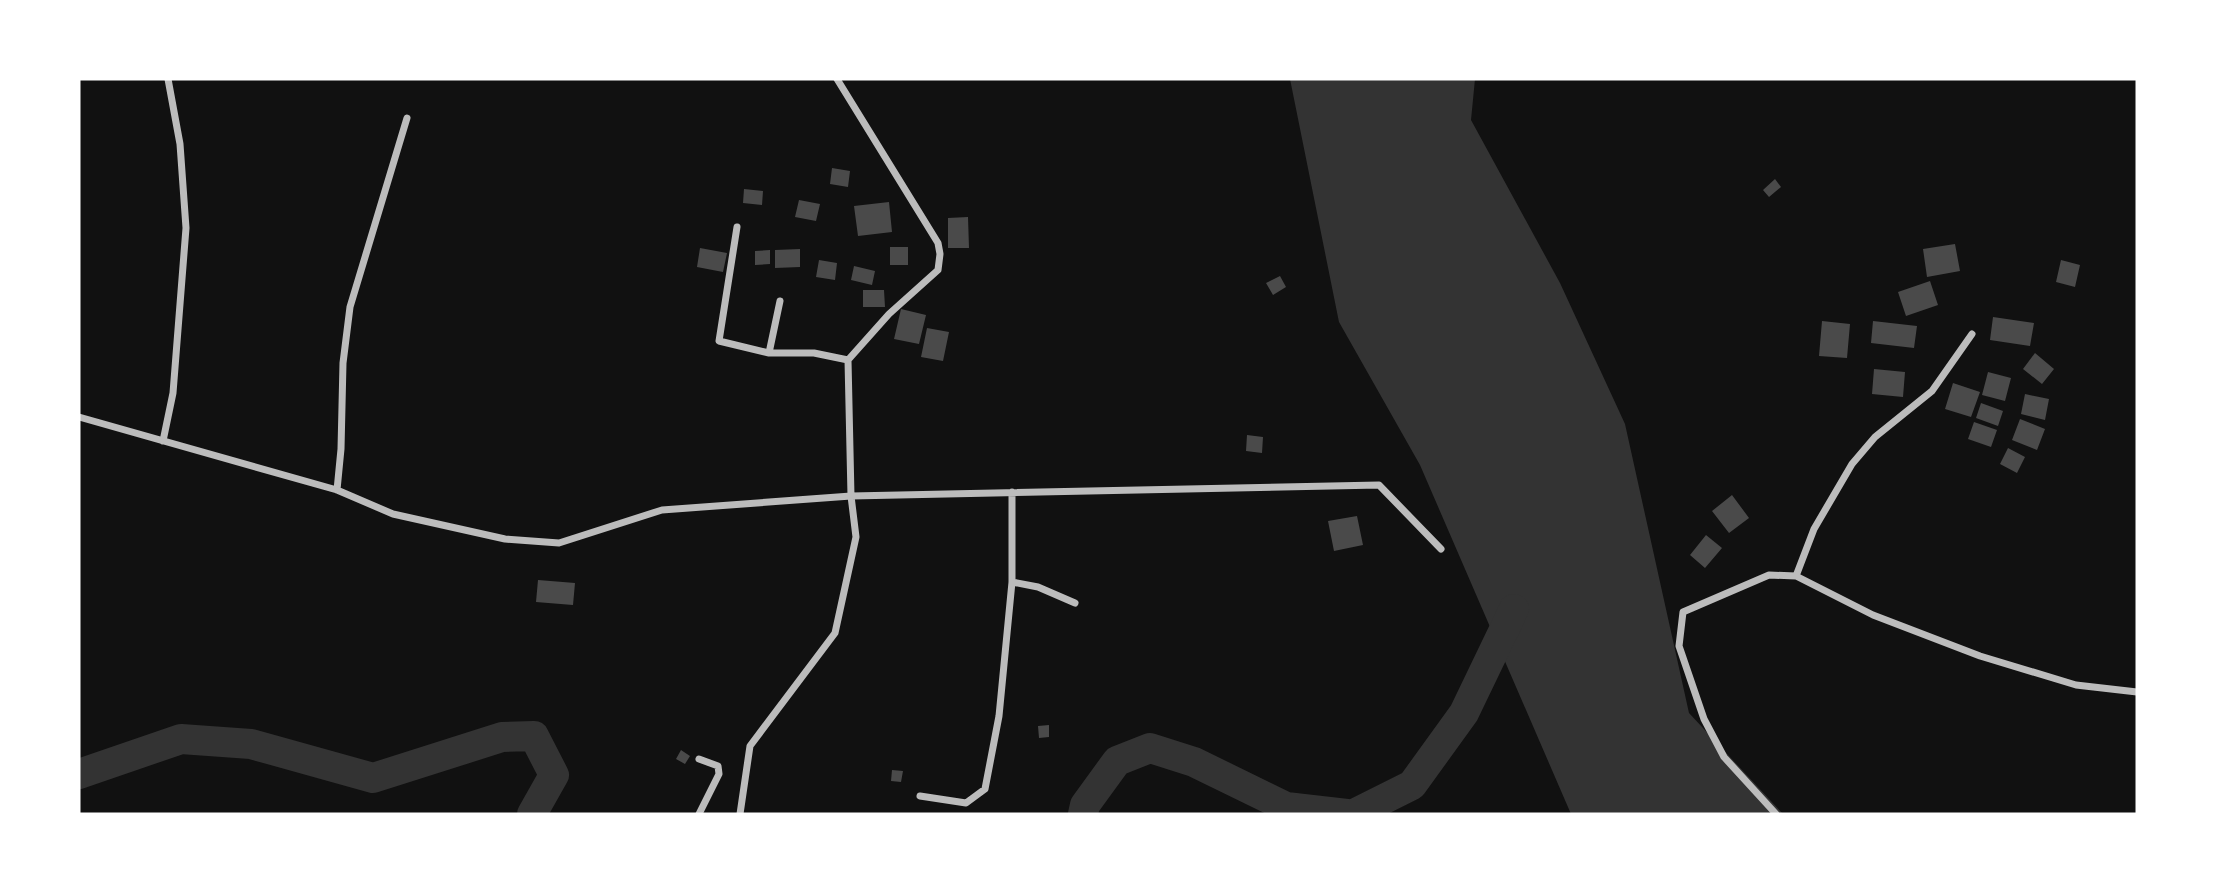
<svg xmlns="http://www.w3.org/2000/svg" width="2216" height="893" viewBox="0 0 2216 893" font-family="'Source Serif 4',serif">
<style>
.water{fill:#333}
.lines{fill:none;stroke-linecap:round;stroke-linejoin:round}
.river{stroke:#333;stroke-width:30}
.building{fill:#4a4a4a}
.minor{stroke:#bcbcbc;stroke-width:7}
</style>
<rect width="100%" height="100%" fill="#111"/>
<path class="water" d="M1290,79h185l-4,41 89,163 65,141 64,289 94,101h-212l-151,-349 -81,-143z"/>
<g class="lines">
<path class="river" d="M79,774l102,-35 70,5 122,34 129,-41 32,-1 20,39 -22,39
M1083,814l2,-9 32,-44 33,-13 44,14 92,45 61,7
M1354,814l58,-29 52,-72 50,-104"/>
</g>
<path class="building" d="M832,168l18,3 -2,16 -18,-3z
M1775,179l6,8 -12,10 -6,-7z
M744,189l19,2 -1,14 -19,-2z
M799,200l21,4 -4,17 -21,-4z
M889,202l3,30 -34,4 -4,-30z
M968,217l1,31h-21v-30z
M1955,244l5,27 -33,6 -4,-28z
M890,247h18v18h-18z
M700,248l27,5 -4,19 -26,-5z
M800,249v18l-25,1v-18z
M770,250v14l-15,1v-14z
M819,260l18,3 -2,17 -19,-3z
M2061,260l19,5 -5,22 -19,-5z
M854,266l21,5 -3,14 -21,-5z
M1280,276l6,11 -13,8 -7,-12z
M1930,281l8,24 -32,11 -8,-24z
M863,290h21l1,17h-22z
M901,309l25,6 -7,29 -25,-5z
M1993,317l41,6 -4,23 -40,-6z
M1822,321l28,3 -3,34 -28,-2z
M1873,321l44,5 -3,22 -43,-5z
M927,328l22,4 -6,29 -22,-4z
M2035,353l19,16 -12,15 -19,-15z
M1874,369l31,3 -2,25 -31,-3z
M1988,372l23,6 -6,23 -23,-6z
M1953,383l27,9 -9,25 -26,-8z
M2025,394l24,5 -4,21 -24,-6z
M1981,403l22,8 -5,15 -22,-8z
M2020,419l25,10 -8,21 -25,-10z
M1974,422l23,8 -6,17 -23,-8z
M1247,435l16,2 -1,16 -16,-2z
M2008,448l17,9 -8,16 -17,-9z
M1732,495l17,23 -20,15 -17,-22z
M1357,516l6,29 -29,6 -6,-30z
M1706,535l16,13 -17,20 -15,-13z
M538,580l37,3 -2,22 -37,-3z
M1049,725v12l-10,1 -1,-12z
M681,750l9,6 -5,8 -9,-5z
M892,770l11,1 -2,11 -10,-1z"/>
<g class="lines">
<path class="minor" d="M737,227l-18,114 50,12h45l34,7
M769,353l11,-52
M79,417l258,73 56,24 112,25 54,4 103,-33 189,-14 528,-11 62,64
M163,441l10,-48 13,-165 -6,-84 -12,-65
M337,490l4,-41 2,-86 7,-56 57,-189
M1796,576l18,-47 38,-65 23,-27 57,-46 40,-57
M1012,582l26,5 37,16
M920,796l46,7 19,-14 14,-73 13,-134v-90
M699,814l20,-40 -1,-8 -19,-7
M740,814l10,-68 85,-113 21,-96 -5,-41 -3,-136 41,-46 49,-44 2,-16 -2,-11 -101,-164
M1776,814l-52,-57 -20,-38 -25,-73 4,-34 86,-37 27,1 77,39 107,41 96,29 61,7"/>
</g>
<rect width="2216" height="893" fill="none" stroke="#ffffff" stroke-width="161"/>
</svg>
